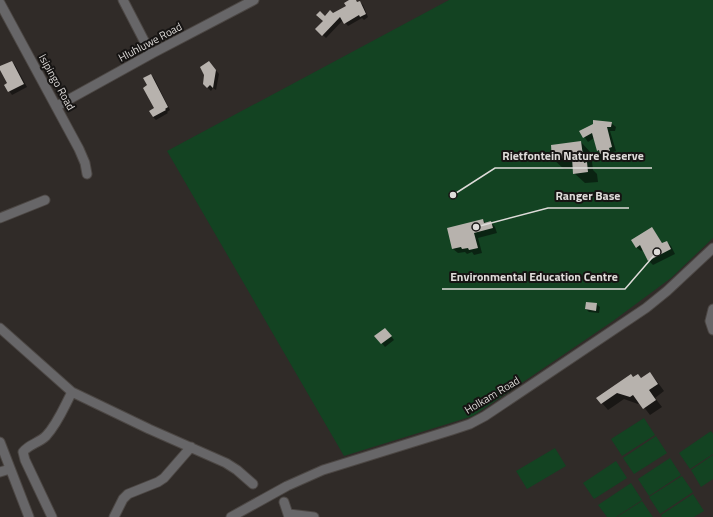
<svg xmlns="http://www.w3.org/2000/svg" width="713" height="517" viewBox="0 0 713 517" font-family="'Titillium Web',sans-serif">
<style>
.green{fill:#134322}
.shadow{fill:#0007}
.building{fill:#b7b2ad}
.lines{fill:none;stroke-linecap:round;stroke-linejoin:round}
.minor-casing{stroke:#4c4744;stroke-width:11}
.minor{stroke:#676668;stroke-width:9}
.labels{text-anchor:middle;stroke-width:4;stroke-linejoin:round;paint-order:stroke}
.street-label{font-size:11px;fill:#dedbd9;stroke:#161413}
.leader{fill:none;stroke:#dedbd9;stroke-width:1.5}
.callout-dot{fill:#dedbd9;stroke:#161413;stroke-width:1.5}
.callout-label{font-size:12px;text-anchor:middle;font-weight:bold;fill:#dedbd9;stroke:#161413;stroke-width:4;stroke-linejoin:round;paint-order:stroke}
</style>
<rect width="100%" height="100%" fill="#302b28"/>
<path class="green" d="M449,0h264v238l-42,40 -58,43 -140,95 -129,40 -177,-305z
M644,418l11,17 -33,21 -11,-17z
M711,431l2,3v20l-23,15 -11,-16z
M656,436l11,17 -33,21 -11,-16z
M555,448l11,18 -39,23 -11,-18z
M713,455v24l-12,8 -10,-17z
M670,458l11,17 -32,21 -11,-17z
M616,461l11,17 -33,21 -11,-16z
M682,476l11,16 -33,22 -11,-17z
M631,483l11,17 -26,17h-9l-9,-12z
M693,494l11,17 -10,6h-32l-1,-2z
M642,501l11,16h-36z"/>
<path class="shadow" d="M351,0h4l3,3 2,-1 3,3 5,12 -4,3 -2,-2 -14,8 -5,-6 -17,18 -9,-9 16,-14 15,-9z
M12,62l3,3 12,22 -15,8 -7,-10 3,-2 -8,-16z
M213,67l6,7 -3,16 -3,-2 -2,3 -7,-7z
M151,75l3,3 16,32 -3,2 1,1 -12,7 -3,-3 3,-8 -7,-24z
M611,123l5,4 -1,4h-5l6,20 -3,1 1,3 -9,3 -8,-8 -3,-12 -6,4 -7,-10z
M581,142l10,11 2,17 4,4 1,8 -13,1 -11,-10v-5l-10,1 -11,-10z
M483,220l3,3 5,-1 4,5 2,6 -19,5 4,15 -8,2 -2,-3 -5,2 -2,-2 -7,1 -5,-4z
M652,229l11,15 4,-2 4,4 4,8 -22,11 -4,-4 -6,-11 -2,1 -5,-4z
M596,304l4,3 -1,6 -10,-1 -3,-3z
M388,332l6,8 -9,7 -9,-11z
M649,373l7,7 8,11 -9,7 7,9 -12,8 -10,-13 -2,2 -14,-5 -16,11 -6,-7 36,-28 4,4z"/>
<path class="building" d="M349,0h7l1,2 3,-1 6,13 -6,3 -1,-2 -15,9 -4,-7 -18,19 -7,-7 8,-8 -7,-6 4,-4 5,5 5,-6 3,3 13,-7 -2,-3z
M12,61l12,23 -16,8 -4,-7 3,-2 -7,-13v-4z
M209,61l7,9 -3,18 -3,-3 -3,3 -4,-4 1,-9 -4,-8z
M151,74l17,33 -3,2 1,1 -13,7 -4,-6 5,-3 -11,-20 4,-3 -4,-7z
M593,120l19,2 -1,5h-4l5,20 -3,1 1,3 -10,3 -1,-4 -2,1 -5,-18 -9,5 -4,-7 14,-7z
M581,141l3,22 3,-1 1,10 -15,2 -1,-17 -20,3 -1,-15z
M483,219l1,4 7,-2 2,7 -19,5 4,15 -9,2 -1,-2 -6,1 -1,-2 -9,2 -5,-21z
M652,227l10,16 5,-2 4,8 -23,12 -8,-16 -4,3 -5,-8z
M586,302l11,1 -1,8 -11,-2z
M385,328l7,8 -11,8 -7,-8z
M650,372l8,12 -9,6 7,10 -13,9 -10,-14 -3,2 -13,-4 -16,11 -5,-6 35,-24 2,3 5,-3 3,4z"/>
<g class="lines">
<g class="minor-casing">
<path id="minor" d="M123,0l28,54
M0,3l79,146 6,14 2,11
M57,106l94,-52 103,-54
M0,218l45,-18
M713,309l-3,12 3,9
M0,328l72,64 77,37 77,34 11,7 16,14
M0,442l29,75
M0,472l10,-3
M284,502l5,15
M289,514l25,3
M52,517l-27,-57 -2,-8c6,-8 16,-9 23,-16 12,-13 18,-29 26,-44
M114,517l9,-18 5,-5 30,-12 6,-4 27,-31
M231,517l56,-31 36,-16 129,-40 18,-6 15,-8 161,-108 21,-17 46,-43"/>
</g>
<use href="#minor" class="minor"/>
</g>
<g class="labels">
<g class="street-label">
<text transform="translate(150 42) rotate(-28)" y="4">Hluhluwe Road</text>
<text transform="translate(57 82) rotate(61)" y="4">Isipingo Road</text>
<text transform="translate(492 395) rotate(-31)" y="4">Holkam Road</text>
</g>
</g>
<path class="leader" d="M453 195L495 168H652M476 227L548 208H629M657 252L625 289H442"/>
<g class="callout-dot">
<circle cx="453" cy="195" r="4"/>
<circle cx="476" cy="227" r="4"/>
<circle cx="657" cy="252" r="4"/>
</g>
<g class="callout-label">
<text x="573" y="160">Rietfontein Nature Reserve</text>
<text x="588" y="200">Ranger Base</text>
<text x="534" y="281">Environmental Education Centre</text>
</g>
</svg>
